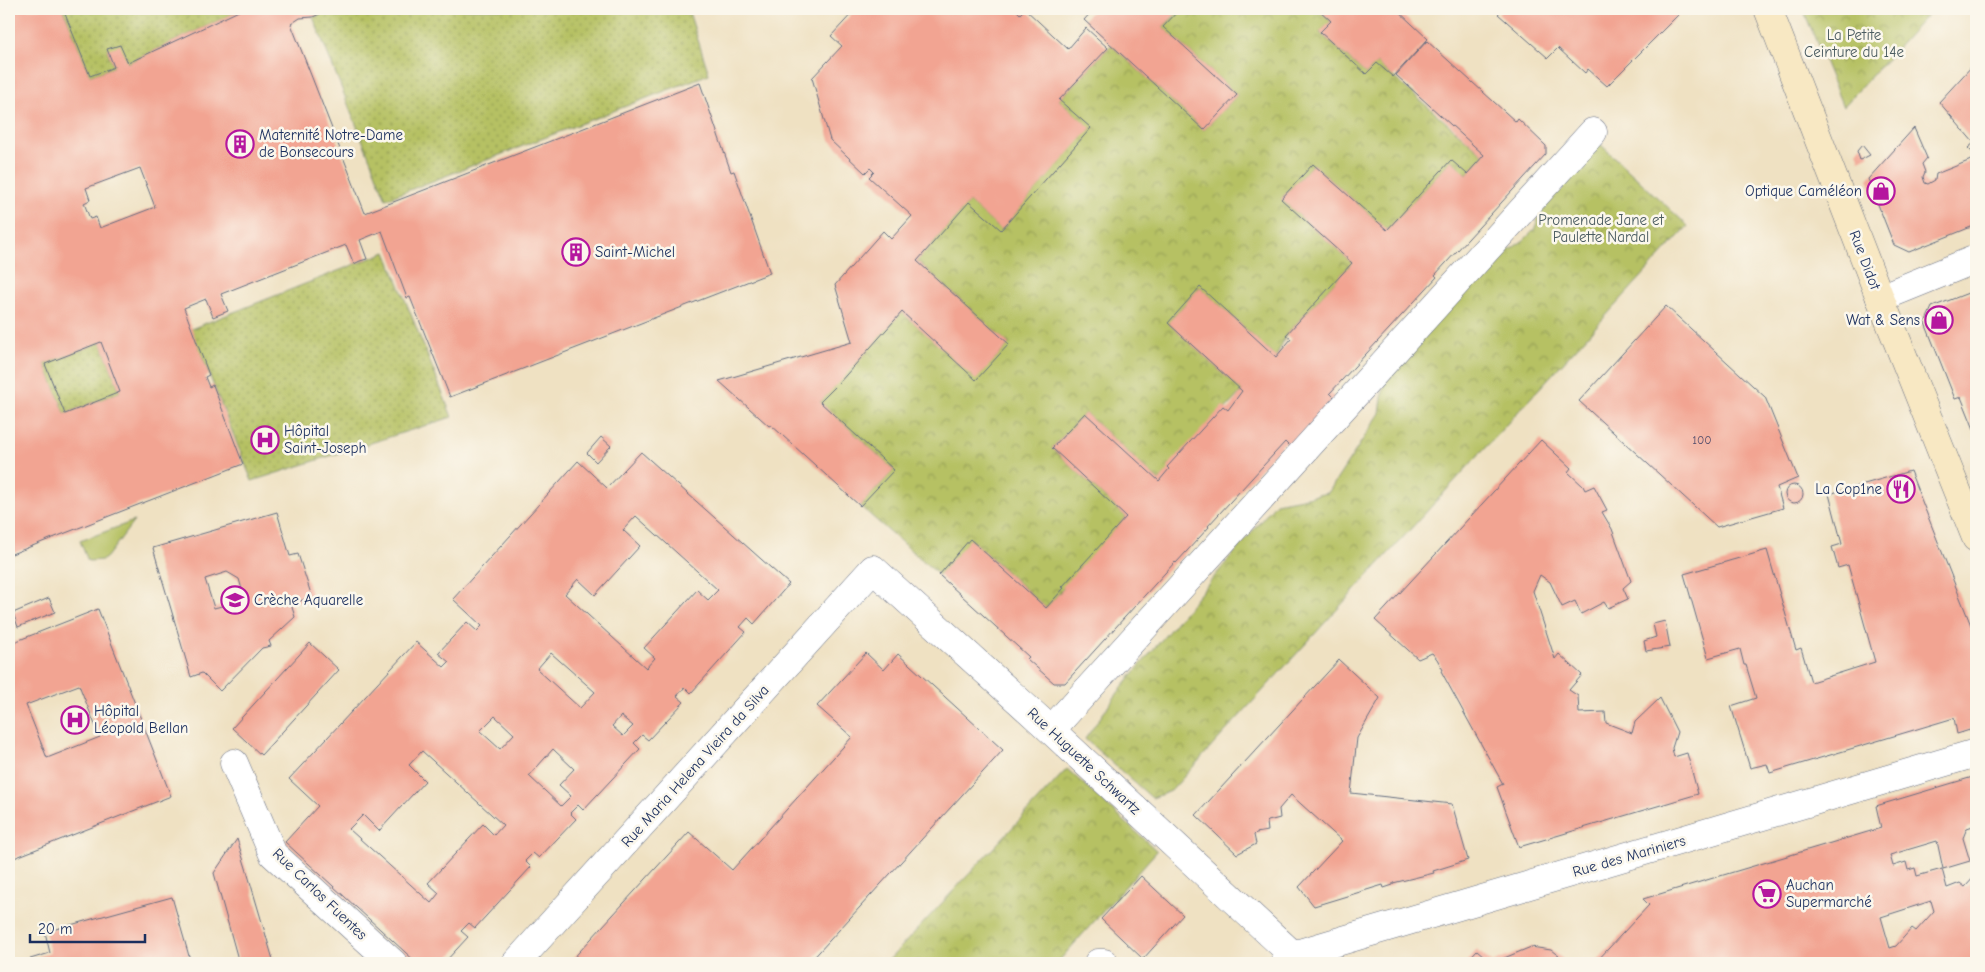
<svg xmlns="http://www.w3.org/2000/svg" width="1985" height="972" viewBox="0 0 1985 972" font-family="'Comic Neue',sans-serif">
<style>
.grass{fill:#b6c163;stroke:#687860}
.park{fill:url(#park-crowns);stroke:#687860}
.garden{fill:url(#garden-dots);stroke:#687860}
.building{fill:#f2a492;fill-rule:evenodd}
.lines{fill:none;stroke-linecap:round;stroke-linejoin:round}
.street-casing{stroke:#656d81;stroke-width:29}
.secondary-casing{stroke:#656d81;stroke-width:29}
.street{stroke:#fff;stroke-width:28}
.secondary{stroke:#f8e8c3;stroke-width:28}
.labels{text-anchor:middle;stroke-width:5;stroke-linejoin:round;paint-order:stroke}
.number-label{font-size:12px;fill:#514c6b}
.park-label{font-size:15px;fill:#4a5b60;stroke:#fbf7ec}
.poi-label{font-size:15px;fill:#1b2f5e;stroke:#fbf7ec;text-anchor:start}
.street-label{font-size:15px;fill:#1b2f5e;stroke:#fbf7ec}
</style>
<defs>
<pattern id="park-crowns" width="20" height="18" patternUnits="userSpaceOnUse" patternTransform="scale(1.25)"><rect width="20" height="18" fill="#b6c163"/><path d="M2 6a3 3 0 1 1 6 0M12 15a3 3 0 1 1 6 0" fill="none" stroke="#939d55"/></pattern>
<pattern id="garden-dots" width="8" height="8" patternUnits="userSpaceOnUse" patternTransform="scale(1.25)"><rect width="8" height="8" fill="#b6c163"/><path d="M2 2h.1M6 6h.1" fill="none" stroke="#939d55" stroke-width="1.8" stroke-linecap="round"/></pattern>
</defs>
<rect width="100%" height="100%" fill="#fbf7ec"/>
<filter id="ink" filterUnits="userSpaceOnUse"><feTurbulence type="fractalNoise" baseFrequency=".02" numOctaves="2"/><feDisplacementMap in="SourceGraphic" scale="10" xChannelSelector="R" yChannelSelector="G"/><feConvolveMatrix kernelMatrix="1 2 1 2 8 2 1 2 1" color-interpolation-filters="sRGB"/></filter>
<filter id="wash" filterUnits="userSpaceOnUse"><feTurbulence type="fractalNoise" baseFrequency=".0096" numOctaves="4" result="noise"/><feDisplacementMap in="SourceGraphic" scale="20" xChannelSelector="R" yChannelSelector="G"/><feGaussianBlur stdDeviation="1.12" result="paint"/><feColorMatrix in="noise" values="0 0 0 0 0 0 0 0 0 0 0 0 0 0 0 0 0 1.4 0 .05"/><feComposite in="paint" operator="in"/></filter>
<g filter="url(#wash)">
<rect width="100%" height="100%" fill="#efe1c2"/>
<path class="grass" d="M134,521l-27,36 -4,3 -15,1 -8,-20z"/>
<path class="park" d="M1182,9h136l13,12 -11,12 46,41 11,-11 107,92 -17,19 -16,-14 -64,70 -74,-66 -32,35 71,64 -66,72 -10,22 -76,-70 -32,36 74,68 -83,90 -74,-68 -33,35 74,69 -80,91 -75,-69 -32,36 -79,-69 34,-36 -74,-68 82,-90 74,67 33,-35 -92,-83 52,-59 32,28 89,-102 -31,-28 52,-55 93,85 33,-35 -74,-68z
M1803,9h130l-90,98z
M1599,143l89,83 -517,565 -19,7 -67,-59 37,-52 154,-184 52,-10 52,-80 5,-37 98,-108 41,-28 10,-10 14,-36z
M1067,769l90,82 -100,112h-171z"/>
<path class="garden" d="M63,9h180l-115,54 -21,-13 7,17 -24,9z
M333,9h355l21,65 -323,125 -73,-182z
M386,252l66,165 -200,64 -61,-152z
M101,342l19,50 -55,22 -20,-50z"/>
<g id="blocks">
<path class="building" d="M9,9h54l27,67 24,-9 -7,-18 13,-4 8,18 115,-54h87l-17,8 -13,1 -9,6 74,189 335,-130 31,89 3,-1 36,102 -320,124 -40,-100 -3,1 -25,-67 -22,9 7,19 -7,2 -6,3 -8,-19 -125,49 7,17 -15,6 -7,-18 -22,9 25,67 -4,2 4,10 4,-2 30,79 -234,91zM140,168l15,39 -55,21 -4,-11 -6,2 -6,-16 6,-3 -4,-12zM101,342l19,50 -55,22 -20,-50z
M856,9h163l-2,2 3,3 5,-5 43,40 18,-21 22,20 -49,52 32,28 -90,102 -32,-28 -52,59 92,83 -33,36 -74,-68 -64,72 -18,18 74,68 -34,36 -89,-81 -2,1 -50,-45 133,-39 -17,-57 48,-54 8,8 21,-23 -43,-39 5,-5 -4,-4 -5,5 -35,-33 -18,-62 30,-32 -11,-10z
M1094,9h86l-17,18 74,68 -33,35 -120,-110z
M1318,9h78l32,30 -35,38 -16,-14 -11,11 -46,-42 11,-11z
M1503,9h181l-77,77 -19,-17 -3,4 -27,-25 -10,10 -50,-44z
M1427,41l89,81 2,-3 28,27v8l-111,121 2,2 -107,116 5,5 -45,49 -5,-5 -77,84 1,1 -33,36 -1,-1 -110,121h-11l-27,-24 2,-2 -90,-82 31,-36 76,69 18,-20 -2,-1 64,-70 -74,-69 33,-35 74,68 10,-12 -2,-2 56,-61 5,4 14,-19 -74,-68 32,-36 76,70 15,-18 -5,-4 66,-72 -71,-64 32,-35 74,66 64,-70 16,14 17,-19 -88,-80z
M1973,65l3,3v88l-8,-8 6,-5 -35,-41z
M1914,128l13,30 -5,6 3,8 -2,5 2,6 3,1 7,-4 1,-6 40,-16v67l-67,27 -15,-7 -26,-66z
M1862,145l8,10 -10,5 -3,-9z
M1976,290v144l-15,-37 -6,2 -30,-76 7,-16z
M1666,306l99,91 33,81 -21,9 6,21 -66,19 -138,-126z
M601,437l10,9 -15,16 -9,-9z
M1541,440l30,28 -3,4 15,14 2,4 9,-4 13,24 -5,2 10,17 19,52 -8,7 5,11 -20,9 -4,-6 -23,12 -6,-13 -13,6 -12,-25 -10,-7 -7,16 22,68 4,-5 23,21 -13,15 9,6 1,17 26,-1 1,11 26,10 3,-11 25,-24 17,34 -5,16 2,9 13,-4 11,41 -179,53 -22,-60 6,-3 -62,-113 2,-1 -6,-11 -5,-6 -14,6 -43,-39z
M641,452l148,132 -35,40 -6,-6 -8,9 6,5 -55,61 -6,-6 -8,9 7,6 -36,38 -6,-5 -8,8 6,6 -57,61 -5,-5 -8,8 6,6 -37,39 -6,-5 -8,8 6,6 -56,61 -6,-5 -8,8 7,6 -24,26h-27l-132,-121 33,-36 -29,-27 127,-137 28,25 5,-5 -11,-9 29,-31 10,9 5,-5 -29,-27 125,-138 29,27zM636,516l82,74 -10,10 -11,-10 -53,58 11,10 -9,10 -81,-74 13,-15 17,16 45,-49 -17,-16zM551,653l44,39 -15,16 -43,-39zM495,716l19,18 -14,15 -20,-18zM621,716l12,10 -10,10 -11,-10zM553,749l21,20 -15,16 12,11 -10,10 -32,-30zM422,751l81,74 -9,10 -11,-11 -55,59 11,10 -8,10 -82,-74 14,-14 16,16 46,-50 -16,-16z
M1910,471l66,167v90l-19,6 -3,-16 -184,55 -3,-9 -17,4 -19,-62 25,-8 -10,-33h-2l-4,-16 -32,9 -24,-84 83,-24 29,100 5,-2 10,34 64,-20 -27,-97 -10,3 -6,-21 10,-3 -13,-50z
M1785 494a9 9 0 1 1 18 0a9 9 0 1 1-18 0Z
M277,512l13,44 8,-2 14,43 -21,7 4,13 -26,24 2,5 -9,2 -42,43 -18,-18 -11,4 -38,-129zM227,572l12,7 6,21 -31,8 -9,-29z
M49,598l6,14 -37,15 -5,-14z
M98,609l73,187 -162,64v-216zM79,685l21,52 -53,21 -21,-53z
M1665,621l5,26 -24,4 -2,-10 12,-4 -3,-13z
M310,643l29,27 -78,85 -29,-27z
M866,653l18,17 14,-16 105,96 -194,213h-240l120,-131 43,38 120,-133 -35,-31z
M1339,660l41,38 -23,40 -6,55 101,11 16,56 -35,11 1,2 -41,10v2l-9,3 -1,-3 -69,21 -15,-19 43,-46 -51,-46 -12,14 1,9 -12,3 -1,1 1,9 -12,2 -2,2 2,9 -19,10 -41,-39z
M1976,776v49l-9,3 -4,10 7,23 -27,8 -6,-28 -47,14 3,11 13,-4 2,8 7,-2 2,8 25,-7 5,19 13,-5 5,4 11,-12v88h-381l54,-58 -6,-6 238,-71 -5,-22zM1931,901l3,10 -18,20 -4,-3 -16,18 -6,2 -9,-31z
M237,839l9,29 28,95h-35l-25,-90z
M1141,876l42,39 -40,44 -42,-40z
M172,897l19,66h-163l-1,-3 23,-7 -5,-21z
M1531,947l20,3 17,13h-103l12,-13 15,13z"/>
</g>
</g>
<g filter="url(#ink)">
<use href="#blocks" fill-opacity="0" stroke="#656d81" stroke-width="1"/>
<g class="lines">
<g class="street-casing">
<path id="street" d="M1880,298l96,-39
M1051,730l542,-598
M234,763l39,91 120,109
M516,963l357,-394 168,152 252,234
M1098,963h6
M1285,963l8,-8 683,-202"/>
</g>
<g class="secondary-casing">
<path id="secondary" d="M1768,9l112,289 96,240"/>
</g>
<use href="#street" class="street"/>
<use href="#secondary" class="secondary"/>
</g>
</g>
<defs>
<g id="building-ring" transform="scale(1.4375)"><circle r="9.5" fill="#fbf7ec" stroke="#b5179e" stroke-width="1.5"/><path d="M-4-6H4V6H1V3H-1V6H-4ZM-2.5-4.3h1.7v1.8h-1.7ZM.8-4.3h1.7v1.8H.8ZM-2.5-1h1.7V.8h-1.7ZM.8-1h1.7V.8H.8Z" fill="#b5179e"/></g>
<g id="shop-ring" transform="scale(1.4375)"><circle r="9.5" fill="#fbf7ec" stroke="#b5179e" stroke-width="1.5"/><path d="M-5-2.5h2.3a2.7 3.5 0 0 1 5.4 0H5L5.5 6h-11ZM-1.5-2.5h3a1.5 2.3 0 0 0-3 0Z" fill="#b5179e"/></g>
<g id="hospital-ring" transform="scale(1.4375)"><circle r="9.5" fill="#fbf7ec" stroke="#b5179e" stroke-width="1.5"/><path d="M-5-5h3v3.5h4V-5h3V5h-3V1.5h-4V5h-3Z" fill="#b5179e"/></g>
<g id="restaurant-ring" transform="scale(1.4375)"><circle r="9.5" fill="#fbf7ec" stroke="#b5179e" stroke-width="1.5"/><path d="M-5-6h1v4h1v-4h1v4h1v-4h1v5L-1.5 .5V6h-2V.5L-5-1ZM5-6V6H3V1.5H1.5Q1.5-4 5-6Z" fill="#b5179e"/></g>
<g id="school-ring" transform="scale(1.4375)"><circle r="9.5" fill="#fbf7ec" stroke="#b5179e" stroke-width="1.5"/><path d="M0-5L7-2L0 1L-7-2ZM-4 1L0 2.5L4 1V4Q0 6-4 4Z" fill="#b5179e"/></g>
<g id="supermarket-ring" transform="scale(1.4375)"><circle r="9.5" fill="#fbf7ec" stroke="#b5179e" stroke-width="1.5"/><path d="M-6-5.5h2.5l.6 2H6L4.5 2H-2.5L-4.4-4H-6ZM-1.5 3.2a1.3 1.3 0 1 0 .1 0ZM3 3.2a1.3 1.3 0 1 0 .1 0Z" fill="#b5179e"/></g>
</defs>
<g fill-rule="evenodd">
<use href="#building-ring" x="240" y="144"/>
<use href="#shop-ring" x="1881" y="191"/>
<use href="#building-ring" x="576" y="252"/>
<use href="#shop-ring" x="1939" y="320"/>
<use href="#hospital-ring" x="265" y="440"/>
<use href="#restaurant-ring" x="1901" y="489"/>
<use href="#school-ring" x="235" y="600"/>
<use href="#hospital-ring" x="75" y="720"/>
<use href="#supermarket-ring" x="1767" y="894"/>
</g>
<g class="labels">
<g class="number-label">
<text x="1702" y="444">100</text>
</g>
<g class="park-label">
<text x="1854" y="40">La Petite<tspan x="1854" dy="17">Ceinture du 14e</tspan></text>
<text x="1601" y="225">Promenade Jane et<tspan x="1601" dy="17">Paulette Nardal</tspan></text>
</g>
<g class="poi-label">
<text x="259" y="140">Maternité Notre-Dame<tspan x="259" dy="17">de Bonsecours</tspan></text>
<text x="1862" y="196" text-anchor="end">Optique Caméléon</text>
<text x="595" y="257">Saint-Michel</text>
<text x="1920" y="325" text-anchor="end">Wat &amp; Sens</text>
<text x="284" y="436">Hôpital<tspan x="284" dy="17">Saint-Joseph</tspan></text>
<text x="1882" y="494" text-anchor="end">La Cop1ne</text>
<text x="254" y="605">Crèche Aquarelle</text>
<text x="94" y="716">Hôpital<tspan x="94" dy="17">Léopold Bellan</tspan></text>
<text x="1786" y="890">Auchan<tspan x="1786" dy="17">Supermarché</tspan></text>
</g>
<g class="street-label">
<text transform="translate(1865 260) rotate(69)" y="5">Rue Didot</text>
<text transform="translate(1084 761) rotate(43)" y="5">Rue Huguette Schwartz</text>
<text transform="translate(695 766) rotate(-48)" y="5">Rue Maria Helena Vieira da Silva</text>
<text transform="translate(1629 856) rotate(-16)" y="5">Rue des Mariniers</text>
<text transform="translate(320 894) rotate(44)" y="5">Rue Carlos Fuentes</text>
</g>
</g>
<rect width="1985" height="972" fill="none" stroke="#fbf7ec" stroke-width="30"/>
<path d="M30 934v8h115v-8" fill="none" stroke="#1b2f5e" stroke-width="2.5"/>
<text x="38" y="934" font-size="15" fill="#1b2f5e" stroke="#fbf7ec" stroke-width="4" paint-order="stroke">20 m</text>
</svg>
